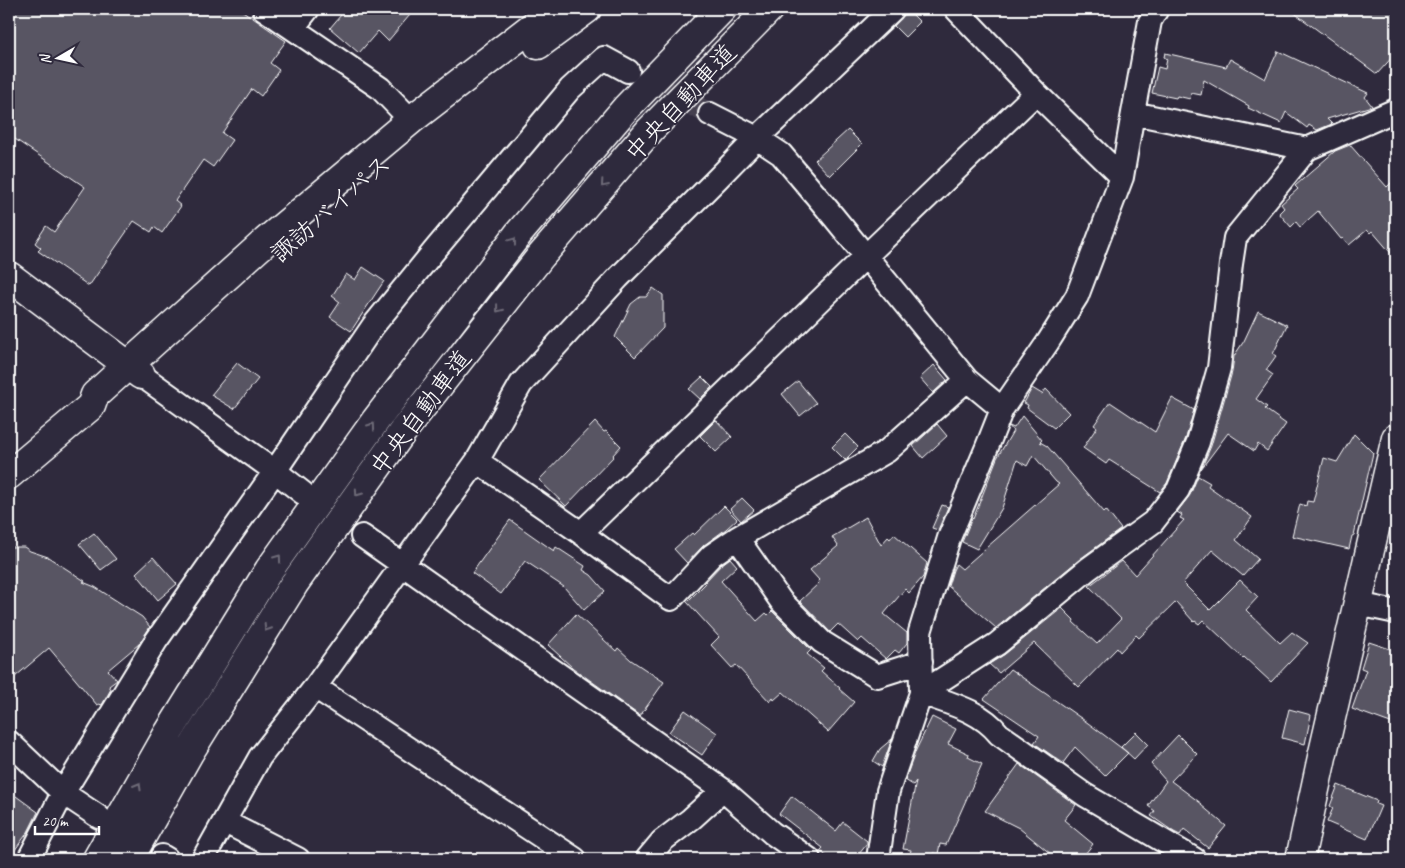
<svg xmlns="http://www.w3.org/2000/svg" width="1405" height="868" viewBox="0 0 1405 868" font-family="Caveat,'Klee One',sans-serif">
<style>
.building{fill:#595564;stroke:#fff}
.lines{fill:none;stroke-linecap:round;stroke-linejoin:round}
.minor-tunnel{stroke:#443f50;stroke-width:22;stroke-dasharray:22 11;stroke-linecap:butt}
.minor-casing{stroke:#fff;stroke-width:26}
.tertiary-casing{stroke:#fff;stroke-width:31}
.trunk-casing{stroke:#fff;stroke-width:31}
.motorway-casing{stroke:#fff;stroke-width:31}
.minor{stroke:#2f2a3d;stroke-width:22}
.tertiary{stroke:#2f2a3d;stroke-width:28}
.trunk{stroke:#2f2a3d;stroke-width:28}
.motorway{stroke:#2f2a3d;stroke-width:28}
.oneway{stroke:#6d6a77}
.labels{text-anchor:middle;stroke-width:4;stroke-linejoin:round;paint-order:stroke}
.street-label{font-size:25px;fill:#fff;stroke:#2f2a3d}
</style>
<rect width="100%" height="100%" fill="#2f2a3d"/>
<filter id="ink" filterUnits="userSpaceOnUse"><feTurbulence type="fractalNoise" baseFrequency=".02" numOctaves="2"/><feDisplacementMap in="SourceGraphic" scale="10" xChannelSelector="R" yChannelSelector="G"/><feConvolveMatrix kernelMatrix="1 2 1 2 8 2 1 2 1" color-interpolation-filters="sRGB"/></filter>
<g filter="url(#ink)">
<path class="building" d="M9,9h231l46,32 -16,22 9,7 -18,26 -9,-7 -30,44 10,7 -19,27 -10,-7 -28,41 6,5 -19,27 -8,-6 -3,5 -17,-11 -45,65 -51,-35 3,-3 -6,-5 11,-17 8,6 31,-45 -76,-52z
M346,9h69l-27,32 -10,-10 -19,22 -29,-25z
M1289,9h107v44l-19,21z
M908,10l12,12 -15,15 -11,-11z
M1278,51l90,42 -3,4 7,9 -45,13 5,5 -15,6 -8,-5 -2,3 -21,-16 -5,11 -33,-15 1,-2 -45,-26 -3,15 -10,-2 -1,6 -13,-3 -1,2 -24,-5 6,-26 7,2 2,-10 -3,-2 1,-4 61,14 4,-8 35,20z
M848,130l14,14 -32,32 -15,-16z
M1350,145l37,42 9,-9v81l-24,-28 -2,2 -3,-3 -18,15 -6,-7 -2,1 -23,-28 -18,16 -4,-5 -5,5 -12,-14 5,-5 -3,-4 17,-15 -3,-3 40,-35z
M363,267l21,14 -33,50 -21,-14 10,-15 -8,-6 14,-22 9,6z
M653,288l10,7v33l-28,29 -20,-20 16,-33 9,-7h6z
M1258,311l29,14 -14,29 3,2 -10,14 7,5 -17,24 11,8 -2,2 21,15 -19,27 -9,-7 -4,7 -26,-18 -27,36 10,-23 21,-74 2,-16 10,-15z
M237,363l21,16 -24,30 -23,-14z
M934,365l13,15 -14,13 -13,-15z
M702,377l10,10 -12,12 -11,-10z
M798,381l18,22 -16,13 -18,-22z
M1032,388l10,6 4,-5 23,24 -15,15 -27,-20 1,-3 -4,-2z
M1172,398l22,12 -8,28 -19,45 -7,9 -51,-32 -3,4 -23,-16 14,-21 -3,-2 16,-23 45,30z
M1022,416l20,24 -2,2 7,4 57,66 2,-2 15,19 -41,30 -84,69 -48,-42 5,-16 3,-6 6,5 97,-85 -3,-2 -23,-27 -6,11 -10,-6 -15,48 -25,41 -15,-7 10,-24 1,1 24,-61 16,-27 -4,-5 5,2z
M716,420l16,17 -16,15 -16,-16z
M595,422l9,10 2,-1 15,15 -8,9 1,1 -48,50 -27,-26z
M937,424l10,12 -24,22 -10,-12z
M845,434l13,13 -13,13 -13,-13z
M1354,434l19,19 -19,82 -2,1 -3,13 -57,-13 8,-32 6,2 1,-5 6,1 11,-44 13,4z
M1198,476l12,7 -2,3 44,31 -16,23 22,19 -15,17 -31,-26 -29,33 27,27 30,-30 18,17 -12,13 34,33 12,-11 16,11 -37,39 -27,-25 -1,1 -40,-38 -4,4 -4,-3 -1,1 -18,-20 -37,36 -3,-3 -16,17 -3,-4 -38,39 -45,-44 -35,30 -10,-9 16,-10 57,-46 12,12 -1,2 24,22 24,-25 -32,-33 33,-25 13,14 49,-55 -4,-2 2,-3 -5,-3 13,-17z
M742,498l12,12 -13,11 -11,-12z
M942,505l6,2 -10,23 -6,-2z
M724,506l13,13 -11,10 -23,17 -16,17 -13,-14 18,-16 2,2z
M866,517l15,28 7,-8 2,2 4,-5 33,29 -4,14 -14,16 -4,-4 -21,25 23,19v10l-8,10 -4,-3 -9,9 -24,-21 -4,4 -20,-18 -8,8 -30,-31 19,-18 -1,-2 1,-1 -9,-10 28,-24 -6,-9z
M510,520l44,31 2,-4 29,19 -2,4 8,5 14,16 -21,19 -20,-23 -39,-26 -24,33 -29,-21z
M94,533l22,26 -15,11 -22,-26z
M9,547h15l6,4 18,6 37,24 -2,1 12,5 47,30 8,10 -11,17 -31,26 9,10 -8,6 2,3 -9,16 -3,-1 -2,1 -48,-57 -40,34z
M153,557l24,27 -19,16 -22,-27z
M730,558l7,8 -16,15 36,40 9,-8 2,2 4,-4 39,39 -4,4 17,14 -3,3 19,17 -1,1 15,13 -26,30 -45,-40 -9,8 -1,-2 -3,4 -34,-37 -4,3 -21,-23 8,-8 -32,-35 19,-19 -1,-1 16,-17z
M576,614l40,37 2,-3 13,12 33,22 -24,34 -67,-48 -25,-23z
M1369,642l27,9v74l-44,-16 14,-39 -5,-2z
M1010,669l78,54 40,30 -23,23 -30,-29 -12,16 -29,-20 5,-7 -55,-37z
M1289,709l22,6 -6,29 -23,-6z
M685,710l32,23 -15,22 -33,-23z
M932,717l24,12 -8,15 21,10 -1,3 14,7 -36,81 -6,-1 -2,10 -5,-1 -1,5 -22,-4 1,-4 -8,-1 13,-68 -3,4 -8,-5 11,-30z
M1136,732l12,12 -14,15 -13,-12z
M1178,735l19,19 -26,27 31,23 -1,1 25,21 -18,22 -24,-19 -4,6 -6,-3 -23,-16 4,-5 -7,-5 18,-25 -15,-17z
M892,739l-10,28 -9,-6 7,-12z
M1019,764l57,41 -12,15 29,24 -12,15h-24l-38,-31 -34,-17z
M1338,785l39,16 -1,3 5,2 -14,33 -40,-17 6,-14 -3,-2z
M9,791l29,21 -10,20 -19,26z
M792,796l44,35 7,-9 24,19v3l-12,15h-25l-10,-8 3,-3 -44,-34z"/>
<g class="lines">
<path class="minor-tunnel" d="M635,75l75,39"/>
<g class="minor-casing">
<path id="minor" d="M264,9l116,79 31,32
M956,9l80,84 86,84
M293,28l15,-19
M1133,113l174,36
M710,114l47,24 24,16 43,51 143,175 35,29
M141,375l134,96 28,22
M477,461l104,72 90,66 41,-44 25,-17 150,-87 80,-71
M581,533l285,-277 170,-163
M362,536l361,254 49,43 37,26
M737,538l44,63 41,41 55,34 44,-14
M1358,604l38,8
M315,687l260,172
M921,693l76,-49 91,-75 65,-47 25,-32 20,-48 21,-74 12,-104 4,-26 72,-89 89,-39
M921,693c27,10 59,17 78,41l86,61 109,64
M9,742l54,51 36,24
M225,822l73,37
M162,856l5,3
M29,859l34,-66 93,-152 119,-170 98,-145 61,-75 136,-162 34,-31 24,13
M203,859l57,-102 55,-70 162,-226 44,-77 97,-106 99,-99 40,-41 136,-129
M647,859l15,-18 29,-22 32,-29
M878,859l10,-68 33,-98 -1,-61 29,-94 38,-91 15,-38 46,-67 29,-46 45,-119 11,-64 17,-92 7,-12"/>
</g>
<g class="tertiary-casing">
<path id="tertiary" d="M9,276l132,99
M1300,859l22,-102 74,-319"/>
</g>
<g class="trunk-casing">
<path id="trunk" d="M538,45l49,-36
M9,475l82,-69 4,-11 171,-154 145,-121 144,-111"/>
</g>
<g class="motorway-casing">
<path id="motorway" d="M97,859l72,-127 100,-162 107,-150 143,-187 107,-125 96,-99
M129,859l60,-106 105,-169 109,-153 138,-175 109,-126 119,-121"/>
</g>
<use href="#minor" class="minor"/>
<use href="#tertiary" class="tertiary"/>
<use href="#trunk" class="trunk"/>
<use href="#motorway" class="motorway"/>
</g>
<defs><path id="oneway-chevron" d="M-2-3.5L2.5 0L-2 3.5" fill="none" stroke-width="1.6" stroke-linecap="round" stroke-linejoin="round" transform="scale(1.25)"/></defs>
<g class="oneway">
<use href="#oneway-chevron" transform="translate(604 184) rotate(131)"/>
<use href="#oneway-chevron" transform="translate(513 241) rotate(-53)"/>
<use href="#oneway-chevron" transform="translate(499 309) rotate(128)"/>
<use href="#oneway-chevron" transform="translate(372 426) rotate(-54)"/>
<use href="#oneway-chevron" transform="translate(358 493) rotate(125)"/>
<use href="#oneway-chevron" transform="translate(278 558) rotate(-54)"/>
<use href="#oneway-chevron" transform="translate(267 628) rotate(122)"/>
<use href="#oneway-chevron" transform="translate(138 786) rotate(-60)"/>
</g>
</g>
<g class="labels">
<g class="street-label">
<text transform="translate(680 102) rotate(-47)" y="9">中央自動車道</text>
<text transform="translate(330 208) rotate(-41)" y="9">諏訪バイパス</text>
<text transform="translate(420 412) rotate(-53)" y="9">中央自動車道</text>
</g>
</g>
<rect width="1405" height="868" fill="none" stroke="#2f2a3d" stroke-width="30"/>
<rect x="15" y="15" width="1375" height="838" fill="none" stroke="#fff" stroke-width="2" filter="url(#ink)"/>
<g transform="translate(58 58) rotate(261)" stroke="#2f2a3d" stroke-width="4" paint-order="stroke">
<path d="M0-4L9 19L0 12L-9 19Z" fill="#ffffff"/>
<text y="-8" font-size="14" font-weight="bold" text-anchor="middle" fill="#ffffff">N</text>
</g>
<path d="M35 826v8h64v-8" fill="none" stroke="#ffffff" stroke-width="2.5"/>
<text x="42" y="826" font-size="15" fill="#ffffff" stroke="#2f2a3d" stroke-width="4" paint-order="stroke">20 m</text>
</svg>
